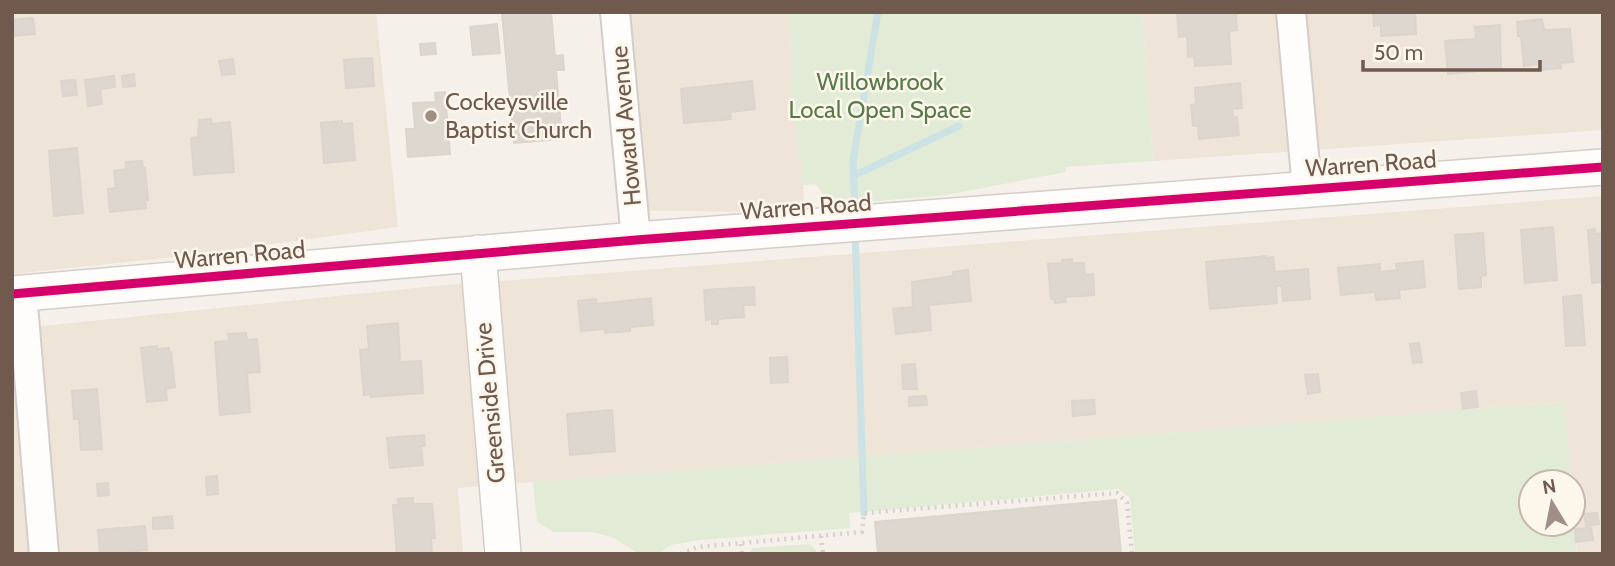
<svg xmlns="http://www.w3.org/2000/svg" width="1615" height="566" viewBox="0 0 1615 566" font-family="Cabin,sans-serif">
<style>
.residential{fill:#eee4d8}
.green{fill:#e2ebd6}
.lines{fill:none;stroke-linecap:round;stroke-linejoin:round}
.stream{stroke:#cce2e4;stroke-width:7}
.building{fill:#ded7d0;stroke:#ddd4cd;stroke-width:2}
.minor-casing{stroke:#d4cec8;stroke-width:32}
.tertiary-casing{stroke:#d4cec8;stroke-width:38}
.path{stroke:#d7d0cb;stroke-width:4.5;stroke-dasharray:2 5;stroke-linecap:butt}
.minor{stroke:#fefdfc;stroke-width:28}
.tertiary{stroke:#fefdfc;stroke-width:35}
.cycleway-casing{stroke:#fdf6eb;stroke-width:13}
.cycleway{stroke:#d6006c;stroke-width:9}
.poi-dot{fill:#9f8f84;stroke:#fdf6eb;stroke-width:2.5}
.labels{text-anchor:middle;stroke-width:5;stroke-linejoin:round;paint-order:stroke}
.park-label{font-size:24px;fill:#567a49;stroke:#fdf6eb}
.poi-label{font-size:24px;fill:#705a4d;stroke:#fdf6eb;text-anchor:start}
.street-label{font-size:24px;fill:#705a4d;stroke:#fdf6eb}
</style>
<rect width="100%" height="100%" fill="#f5f1ea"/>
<path class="residential" d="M12,12h364l22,215 -222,30 -164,17z
M600,12h189l16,201 -187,-3z
M1142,12h461v118l-450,31z
M1603,196v358h-26l-4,-72h-2l-7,-80 -1106,86 5,66h-451v-225l423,-43z"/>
<path class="green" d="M789,12h353l11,149 -87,6v5l-120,23 -80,7 -41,-5 -9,-13 -13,1 -13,-101 3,-20z
M1565,402l6,80h-40v42h42v-16l4,46h-442l-5,-56 -11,-9 -270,24 1,15 -150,12 -29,5 -13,9h-19l-25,-16 -21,-6h-39l-17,-10 -4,-40z
M810,544l6,6v4h-67l3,-6z"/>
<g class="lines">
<path class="stream" d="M853,176l106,-50
M855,212l-2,-51 25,-149
M855,231l9,282"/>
</g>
<path class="building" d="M521,12h30l4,44 8,-1 1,15h-8l6,69 -48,4 -12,-129z
M1177,12h59l1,18 -8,1 2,33 -36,2 -1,-10 -6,1 -1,-21 -8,1z
M1373,12h42l1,22 -35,2v-11l-7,1z
M33,18l2,16 -23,2v-16z
M1542,19l2,11 26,-1 3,33 -13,1 1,5 -21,2 -1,-6 -15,2 -3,-30h-3l-1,-14z
M497,24l3,29 -27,2 -3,-28z
M1500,25l1,44 -53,5 -3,-33 31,-2 -1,-12z
M435,43l1,11 -15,1 -1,-11z
M372,58l2,28 -28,2 -2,-28z
M233,59l2,15 -13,1 -3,-14z
M134,74l1,12 -12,1 -1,-11z
M114,76l1,11 -15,2 2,15 -14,2 -3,-26z
M75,80l2,15 -14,1 -2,-15z
M752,81l3,28 -25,3 1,7 -47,4 -3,-34z
M1240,83l2,25 -10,1 1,9 4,-1 2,18 -40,4 -1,-13h-5l-2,-21 5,-1 -1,-16z
M445,92l5,62 -42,3 -2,-28h9l-2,-26 23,-1 -1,-9z
M211,119l1,5 18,-2 4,50 -40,3 -3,-37 7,-1 1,-17z
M342,121v3l10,-1 3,37 -31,3 -3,-40z
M77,148l6,65 -29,3 -5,-65z
M142,161l1,7h2l3,32h-3l1,8 -36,4 -2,-23 8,-1 -2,-17 12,-2v-7z
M1553,227l4,53 -32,3 -4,-53z
M1595,229v5l8,-1v49l-11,1 -4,-53z
M1483,233l3,42 -5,1v11l-22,2 -4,-54z
M1266,256v2l7,-1 2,15 33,-3 2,30 -27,2 -1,-15h-6l1,17 -67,6 -4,-47z
M1072,259v4h12l1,12 8,-1 1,21 -29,2 1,5 -11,1 -1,-4h-3l-3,-35 14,-1v-3z
M1423,261l2,26 -26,3 1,8 -24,2 -1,-8 -34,3 -3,-27 42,-4v8l17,-2 -1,-6z
M968,270l3,31 -42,4 2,25 -35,4 -3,-25 20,-2 -1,-25 41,-6v-4z
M754,287l1,18h-12l1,12 -26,2v5h-6v-5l-6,1 -2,-30z
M1581,295l4,50 -19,1 -3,-49z
M651,298l2,27 -23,2v4l-25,2v-4l-24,2 -3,-30 18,-2 1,5z
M398,323l2,39 21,-1 2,32 -52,4v-3l-7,1 -4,-45 9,-1 -2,-23z
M246,333l1,7 10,-1 3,33 -13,1 3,39 -30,3 -5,-73 14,-1 -1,-7z
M1419,343l3,19 -9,1 -3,-19z
M157,346v3l12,-1v4h2l4,35 -9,2 1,11 -20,2 -6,-54z
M787,357l1,25 -17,1 -1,-25z
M915,364l2,25h-14l-1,-24z
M1318,374l2,18 -12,2 -3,-19z
M97,389l5,60 -21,1 -2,-31h-5l-2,-28z
M1476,391l2,16 -15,2 -2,-16z
M926,396l1,9 -18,1v-9z
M1094,400l1,14 -22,2 -1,-15z
M612,410l3,41 -45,4 -3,-41z
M424,435l1,11h-4l2,19 -33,3 -3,-30z
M217,476l1,18 -11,1 -1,-18z
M108,483l1,12 -11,1 -1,-12z
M413,498v6h19l3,34h-4l1,14 -35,2 -4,-49h6l-1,-6z
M1116,500l5,54h-243l-3,-32z
M1597,513l2,11 -13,2 -2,-12z
M172,516l1,12 -20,1v-11z
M145,526l2,24 -20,2 1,2h-28l-2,-24z
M1591,528l2,12 -17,2 -1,-13z"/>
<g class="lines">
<g class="minor-casing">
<path id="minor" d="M615,12l21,228
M1291,12l16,176
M22,293l22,261"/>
</g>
<g class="tertiary-casing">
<path id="tertiary" d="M478,253l25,301
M12,294l624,-54 967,-73"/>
</g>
<path class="path" d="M821,536l2,18
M741,544l1,10
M681,554l17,-7 164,-15 2,-19 253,-20 10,10 5,51"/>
<use href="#minor" class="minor"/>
<use href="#tertiary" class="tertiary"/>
<g class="cycleway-casing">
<path id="cycleway" d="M12,294l624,-54 967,-73"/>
</g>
<use href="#cycleway" class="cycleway"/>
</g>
<circle class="poi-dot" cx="431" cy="116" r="7"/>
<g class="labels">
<g class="park-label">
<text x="880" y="90">Willowbrook<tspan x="880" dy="28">Local Open Space</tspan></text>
</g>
<g class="poi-label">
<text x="445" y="110">Cockeysville<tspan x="445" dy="28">Baptist Church</tspan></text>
</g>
<g class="street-label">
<text transform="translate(626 126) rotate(-95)" y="8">Howard Avenue</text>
<text transform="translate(1371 164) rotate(-4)" y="8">Warren Road</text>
<text transform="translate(806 207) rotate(-4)" y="8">Warren Road</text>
<text transform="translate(240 255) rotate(-5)" y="8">Warren Road</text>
<text transform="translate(490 403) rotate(-95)" y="8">Greenside Drive</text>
</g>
</g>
<rect width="1615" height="566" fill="none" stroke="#705a4d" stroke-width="28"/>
<g transform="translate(1552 503) rotate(350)"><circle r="33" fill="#fdf6eb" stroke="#c5b8ac" stroke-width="2"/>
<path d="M0-5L12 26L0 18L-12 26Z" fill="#9f8f84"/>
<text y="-10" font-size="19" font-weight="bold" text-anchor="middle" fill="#705a4d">N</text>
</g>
<path d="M1363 60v10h177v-10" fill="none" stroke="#705a4d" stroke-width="3.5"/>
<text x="1374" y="60" font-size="21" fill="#705a4d" stroke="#fdf6eb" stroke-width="5" paint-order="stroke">50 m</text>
</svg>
